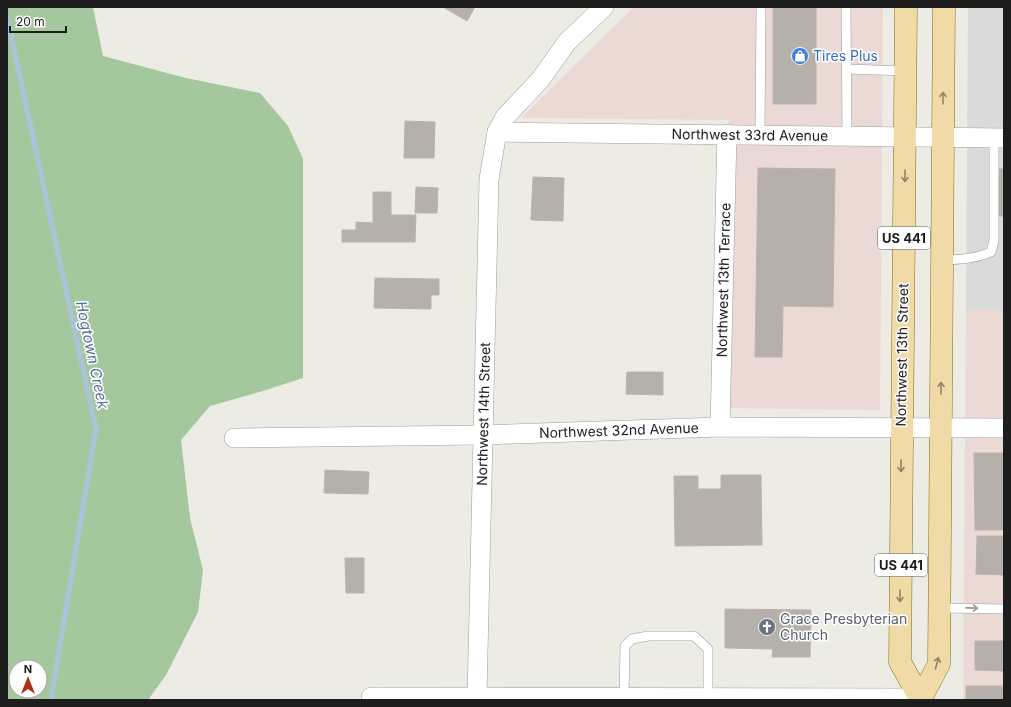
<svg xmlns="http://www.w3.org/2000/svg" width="1011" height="707" viewBox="0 0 1011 707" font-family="Inter,sans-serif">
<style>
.residential{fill:#dadada}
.commercial{fill:#ebd9d5}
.forest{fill:#a4c79d;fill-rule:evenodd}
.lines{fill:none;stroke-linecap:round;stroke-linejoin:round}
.stream{stroke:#a9c5d5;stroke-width:5.5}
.building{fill:#b5b1aa;stroke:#bcb4a8}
.service-casing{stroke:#9e9e9e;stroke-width:10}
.minor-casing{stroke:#9e9e9e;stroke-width:20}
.primary-casing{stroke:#836e12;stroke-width:23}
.service{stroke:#fff;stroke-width:9}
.minor{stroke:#fff;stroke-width:19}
.primary{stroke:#f0daa5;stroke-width:22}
.oneway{stroke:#918568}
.oneway2{stroke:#999}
.labels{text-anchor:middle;stroke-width:3;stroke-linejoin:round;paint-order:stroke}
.shield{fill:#fff;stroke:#616161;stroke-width:1}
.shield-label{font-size:13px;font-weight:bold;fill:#1d1d1d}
.shop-label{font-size:14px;fill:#366cbe;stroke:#fff;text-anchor:start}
.street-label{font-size:14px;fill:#1d1d1d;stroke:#fff}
.worship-label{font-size:14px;fill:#5b616d;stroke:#fff;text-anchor:start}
.water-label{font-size:15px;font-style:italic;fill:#5570a0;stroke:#fff}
</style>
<rect width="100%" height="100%" fill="#ecebe4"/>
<path class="residential" d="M968,7h36v303l-38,-1z"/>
<path class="commercial" d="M634,7h249l-3,403 -155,-2 4,-288 -208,-2z
M966,309l38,1v390h-41z"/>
<path class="forest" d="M7,7h86l10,49 83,22 74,15 28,33 15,33v219l-40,13 -53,15 -29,34 9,78 13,52 -5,42 -32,63 -18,25h-141zM16,667h24v24h-24z"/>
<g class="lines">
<path class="stream" d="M7,17l89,412 -45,271"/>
</g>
<path class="building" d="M443,7h32l-8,14z
M773,7h43v97h-43z
M405,121l30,1 -1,36h-30z
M758,168l77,1 -2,138 -50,-1 -1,51h-27z
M999,169h5v47h-5z
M533,177l31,1 -1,43 -32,-1z
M416,187l22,1 -1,25h-22z
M373,192h18v23h25l-1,27h-73v-12h14v-8l17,1z
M375,278l64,1v16h-8v14l-57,-1z
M627,372h36v23l-37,-1z
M974,453h30v77h-29z
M325,470l44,2 -1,22 -44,-1z
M721,475h40l1,70 -87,1 -1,-70h24v13h23z
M977,536h27v39l-28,-1z
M345,558h19v35h-18z
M725,609l86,1 -1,47h-38l1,-8 -48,-1z
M975,641h29v30l-29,-1z
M966,686h38v14h-38z"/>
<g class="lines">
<g class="service-casing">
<path id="service" d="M846,7l1,129
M847,69l58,2
M760,135l1,-128
M942,260c17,0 33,-1 49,-8l3,-11v-103
M939,608l65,1
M624,698l1,-52 7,-7 16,-3h46l14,13v49"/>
</g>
<g class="minor-casing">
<g id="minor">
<path id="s1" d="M497,132l507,6"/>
<path id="s2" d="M720,427l7,-293"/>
<path id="s3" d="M234,438l248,-3 238,-8 284,1"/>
<path id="s4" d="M477,697l12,-518 8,-47 8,-15 35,-37 27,-38 37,-35"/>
<path d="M371,700v-3l549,1"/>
</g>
</g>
<g class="primary-casing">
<path id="primary" d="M906,7l-6,655 20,36
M920,700l19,-36 5,-657"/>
</g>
<use href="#service" class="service"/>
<use href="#minor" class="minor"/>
<use href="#primary" class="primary"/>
</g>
<defs><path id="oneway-shaft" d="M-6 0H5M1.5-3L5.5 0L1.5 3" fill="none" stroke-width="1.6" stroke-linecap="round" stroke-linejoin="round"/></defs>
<g class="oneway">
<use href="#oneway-shaft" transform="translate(943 98) rotate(-90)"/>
<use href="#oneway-shaft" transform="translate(905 176) rotate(91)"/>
<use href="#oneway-shaft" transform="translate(941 388) rotate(-90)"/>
<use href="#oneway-shaft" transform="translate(901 466) rotate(90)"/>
<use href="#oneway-shaft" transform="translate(900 596) rotate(90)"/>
<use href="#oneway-shaft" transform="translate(937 663) rotate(-75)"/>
</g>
<use class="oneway2" href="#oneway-shaft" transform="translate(972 608) rotate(1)"/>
<defs>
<g id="shop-disc" transform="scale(0.9)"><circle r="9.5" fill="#3f7fe0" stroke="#fff"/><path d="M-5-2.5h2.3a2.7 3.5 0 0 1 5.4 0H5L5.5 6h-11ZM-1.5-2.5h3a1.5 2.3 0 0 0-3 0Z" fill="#fff"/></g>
<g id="church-disc" transform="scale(0.9)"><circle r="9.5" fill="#6b7280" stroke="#fff"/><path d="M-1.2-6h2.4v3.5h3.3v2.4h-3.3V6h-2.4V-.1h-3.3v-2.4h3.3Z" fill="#fff"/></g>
</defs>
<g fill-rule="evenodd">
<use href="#shop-disc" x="800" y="56"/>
<use href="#church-disc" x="767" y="627"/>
</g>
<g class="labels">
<g class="shield">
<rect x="878" y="227" width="52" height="22" rx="3"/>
<rect x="875" y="554" width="52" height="22" rx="3"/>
</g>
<g class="shield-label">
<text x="904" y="243">US 441</text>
<text x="901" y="570">US 441</text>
</g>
<g class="shop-label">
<text x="813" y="61">Tires Plus</text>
</g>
<g class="street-label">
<text dy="5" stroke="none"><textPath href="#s1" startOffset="253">Northwest 33rd Avenue</textPath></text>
<text dy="5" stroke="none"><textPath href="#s2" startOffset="147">Northwest 13th Terrace</textPath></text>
<text transform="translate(902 355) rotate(-89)" y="5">Northwest 13th Street</text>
<text dy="5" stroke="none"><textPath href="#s4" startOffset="283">Northwest 14th Street</textPath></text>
<text dy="5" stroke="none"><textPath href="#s3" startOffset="385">Northwest 32nd Avenue</textPath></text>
</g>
<g class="worship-label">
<text x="780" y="624">Grace Presbyterian<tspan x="780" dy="16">Church</tspan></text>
</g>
<g class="water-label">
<text transform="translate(92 355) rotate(78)" y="5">Hogtown Creek</text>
</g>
</g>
<rect width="1011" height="707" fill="none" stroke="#1d1d1d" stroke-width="16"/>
<g transform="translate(28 679)"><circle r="19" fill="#ffffff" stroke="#a5a5a5"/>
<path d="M0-3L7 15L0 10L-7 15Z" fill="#b02f19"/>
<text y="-6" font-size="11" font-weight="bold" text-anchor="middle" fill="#1d1d1d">N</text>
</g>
<path d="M10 26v6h56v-6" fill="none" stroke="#1d1d1d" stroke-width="2"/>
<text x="16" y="26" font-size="12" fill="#1d1d1d" stroke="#ffffff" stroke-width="3" paint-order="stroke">20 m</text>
</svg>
